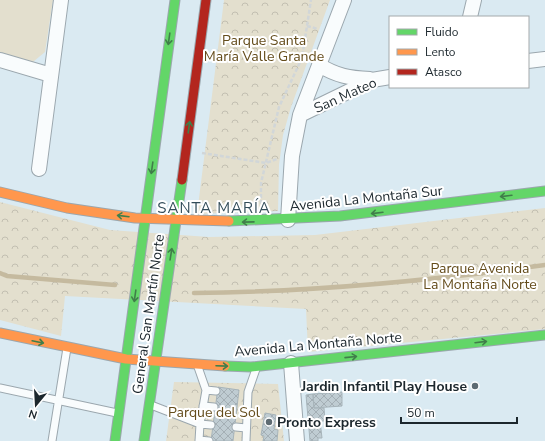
<svg xmlns="http://www.w3.org/2000/svg" width="545" height="441" viewBox="0 0 545 441" font-family="'Nunito Sans',sans-serif">
<style>
.green{fill:#e3dfce}
.park{fill:url(#park-crowns)}
.lines{fill:none;stroke-linecap:round;stroke-linejoin:round}
.stream{stroke:#c5ba9f;stroke-width:4.5}
.building{fill:url(#building-cross-hatch);stroke:#a7b4ba}
.lane-casing{stroke:#9ba7ae;stroke-width:9}
.street-casing{stroke:#9ba7ae;stroke-width:16}
.fast-casing{stroke:#9ba7ae;stroke-width:11}
.slow-casing{stroke:#9ba7ae;stroke-width:11}
.jam-casing{stroke:#9ba7ae;stroke-width:11}
.path{stroke:#d1d6d8;stroke-width:2.5;stroke-dasharray:4 2;stroke-linecap:butt}
.lane{stroke:#f9fcfd;stroke-width:7}
.street{stroke:#f9fcfd;stroke-width:14}
.fast{stroke:#63d668;stroke-width:9}
.slow{stroke:#ff974d;stroke-width:9}
.jam{stroke:#b3261e;stroke-width:9}
.oneway{stroke:#407e4a}
.poi-dot{fill:#5e6b72;stroke:#fff;stroke-width:1.5}
.labels{text-anchor:middle;stroke-width:4;stroke-linejoin:round;paint-order:stroke}
.park-label{font-size:14px;fill:#644c1b;stroke:#fff}
.street-label{font-size:14px;fill:#1c272d;stroke:#fff}
.poi-label{font-size:14px;font-weight:bold;fill:#1c272d;stroke:#fff;text-anchor:end}
.neighbourhood-label{font-size:15px;letter-spacing:1px;fill:#324c59;stroke:#fff}
</style>
<defs>
<pattern id="park-crowns" width="20" height="18" patternUnits="userSpaceOnUse"><rect width="20" height="18" fill="#e3dfce"/><path d="M2 6a3 3 0 1 1 6 0M12 15a3 3 0 1 1 6 0" fill="none" stroke="#c2bfb1"/></pattern>
<pattern id="building-cross-hatch" width="8" height="8" patternUnits="userSpaceOnUse"><rect width="8" height="8" fill="#bfccd2"/><path d="M0 0l8 8M0 8l8-8" fill="none" stroke="#a4afb5"/></pattern>
</defs>
<rect width="100%" height="100%" fill="#daeaf2"/>
<path class="green" d="M0,0h53l-8,52 -17,14 -28,-12z"/>
<path class="park" d="M224,0h106l-39,107 -8,28 -4,30 -1,46 -81,3z
M0,202l110,28 99,7 106,-2 230,-27v121l-237,23 -2,-43 -241,-13 -4,40 -61,-16z
M174,382l104,2 6,57h-118z"/>
<g class="lines">
<path class="stream" d="M0,273l7,3 108,9
M194,293c117,-1 234,-12 351,-28"/>
</g>
<path class="building" d="M218,387l21,3 -6,51h-22z
M342,392v14l-28,2 -1,-14z
M313,394l1,14h10l1,13h-5l2,17h-4v3h-8l-4,-46z
M265,413l11,2 -2,14 4,1 -1,11h-14l1,-5 -3,-1z"/>
<g class="lines">
<g class="lane-casing">
<path id="lane" d="M198,367l8,23 -6,34 11,1
M0,388l117,25
M206,390l10,1
M151,405l49,19 -1,17
M203,406l11,1
M236,427l10,1
M199,440l10,1
M52,441l15,-93
M246,441l2,-49 8,-23"/>
</g>
<g class="street-casing">
<path id="street" d="M470,17l4,-17
M0,60l51,15
M528,61l17,-2
M319,65c18,11 30,13 51,14
M300,115l72,-35 18,-3
M39,169l22,-169
M288,220l4,-64 8,-41 44,-115
M291,363l6,78"/>
</g>
<g class="fast-casing">
<path id="fast" d="M229,221l111,-5 205,-25
M225,366l26,1 294,-32
M115,441l60,-441
M144,441l38,-261"/>
</g>
<g class="slow-casing">
<path id="slow" d="M0,192l67,16 68,10 94,3
M0,333l126,26 99,7"/>
</g>
<g class="jam-casing">
<path id="jam" d="M182,180l24,-180"/>
</g>
<path class="path" d="M307,26l11,3
M202,153l64,10 11,-4
M261,204v-21l18,-76 23,-49 9,-58"/>
<use href="#lane" class="lane"/>
<use href="#street" class="street"/>
<use href="#fast" class="fast"/>
<use href="#slow" class="slow"/>
<use href="#jam" class="jam"/>
</g>
<defs><path id="oneway-shaft" d="M-6 0H5M1.5-3L5.5 0L1.5 3" fill="none" stroke-width="1.6" stroke-linecap="round" stroke-linejoin="round"/></defs>
<g class="oneway">
<use href="#oneway-shaft" transform="translate(169 39) rotate(98)"/>
<use href="#oneway-shaft" transform="translate(189 127) rotate(-82)"/>
<use href="#oneway-shaft" transform="translate(152 168) rotate(98)"/>
<use href="#oneway-shaft" transform="translate(506 196) rotate(173)"/>
<use href="#oneway-shaft" transform="translate(377 213) rotate(173)"/>
<use href="#oneway-shaft" transform="translate(123 216) rotate(-173)"/>
<use href="#oneway-shaft" transform="translate(248 222) rotate(179)"/>
<use href="#oneway-shaft" transform="translate(171 254) rotate(-81)"/>
<use href="#oneway-shaft" transform="translate(135 296) rotate(98)"/>
<use href="#oneway-shaft" transform="translate(38 342) rotate(12)"/>
<use href="#oneway-shaft" transform="translate(481 342) rotate(-7)"/>
<use href="#oneway-shaft" transform="translate(351 357) rotate(-6)"/>
<use href="#oneway-shaft" transform="translate(222 366) rotate(2)"/>
</g>
<g class="poi-dot">
<circle cx="475" cy="386" r="4"/>
<circle cx="269" cy="422" r="4"/>
</g>
<g class="labels">
<g class="park-label">
<text x="264" y="45">Parque Santa<tspan x="264" dy="16">María Valle Grande</tspan></text>
<text x="480" y="273">Parque Avenida<tspan x="480" dy="16">La Montaña Norte</tspan></text>
<text x="214" y="417">Parque del Sol</text>
</g>
<g class="street-label">
<text transform="translate(345 95) rotate(-24)" y="5">San Mateo</text>
<text transform="translate(366 198) rotate(-6)" y="5">Avenida La Montaña Sur</text>
<text transform="translate(148 314) rotate(-82)" y="5">General San Martín Norte</text>
<text transform="translate(318 344) rotate(-5)" y="5">Avenida La Montaña Norte</text>
</g>
<g class="poi-label">
<text x="467" y="391">Jardin Infantil Play House</text>
<text x="277" y="427" text-anchor="start">Pronto Express</text>
</g>
<g class="neighbourhood-label">
<text x="214" y="213">SANTA MARÍA</text>
</g>
</g>
<rect x="389" y="16" width="140" height="72" fill="#ffffff" stroke="#a4a9ab"/>
<rect x="397" y="29" width="20" height="6" fill="#63d668" stroke="#a4a9ab"/>
<text x="425" y="36" font-size="12" fill="#1c272d">Fluido</text>
<rect x="397" y="49" width="20" height="6" fill="#ff974d" stroke="#a4a9ab"/>
<text x="425" y="56" font-size="12" fill="#1c272d">Lento</text>
<rect x="397" y="69" width="20" height="6" fill="#b3261e" stroke="#a4a9ab"/>
<text x="425" y="76" font-size="12" fill="#1c272d">Atasco</text>
<g transform="translate(36 405) rotate(198)" stroke="#ffffff" stroke-width="3" paint-order="stroke">
<path d="M0-3L7 15L0 10L-7 15Z" fill="#1c272d"/>
<text y="-6" font-size="11" font-weight="bold" text-anchor="middle" fill="#1c272d">N</text>
</g>
<path d="M401 417v6h116v-6" fill="none" stroke="#1c272d" stroke-width="2"/>
<text x="407" y="417" font-size="12" fill="#1c272d" stroke="#ffffff" stroke-width="3" paint-order="stroke">50 m</text>
</svg>
